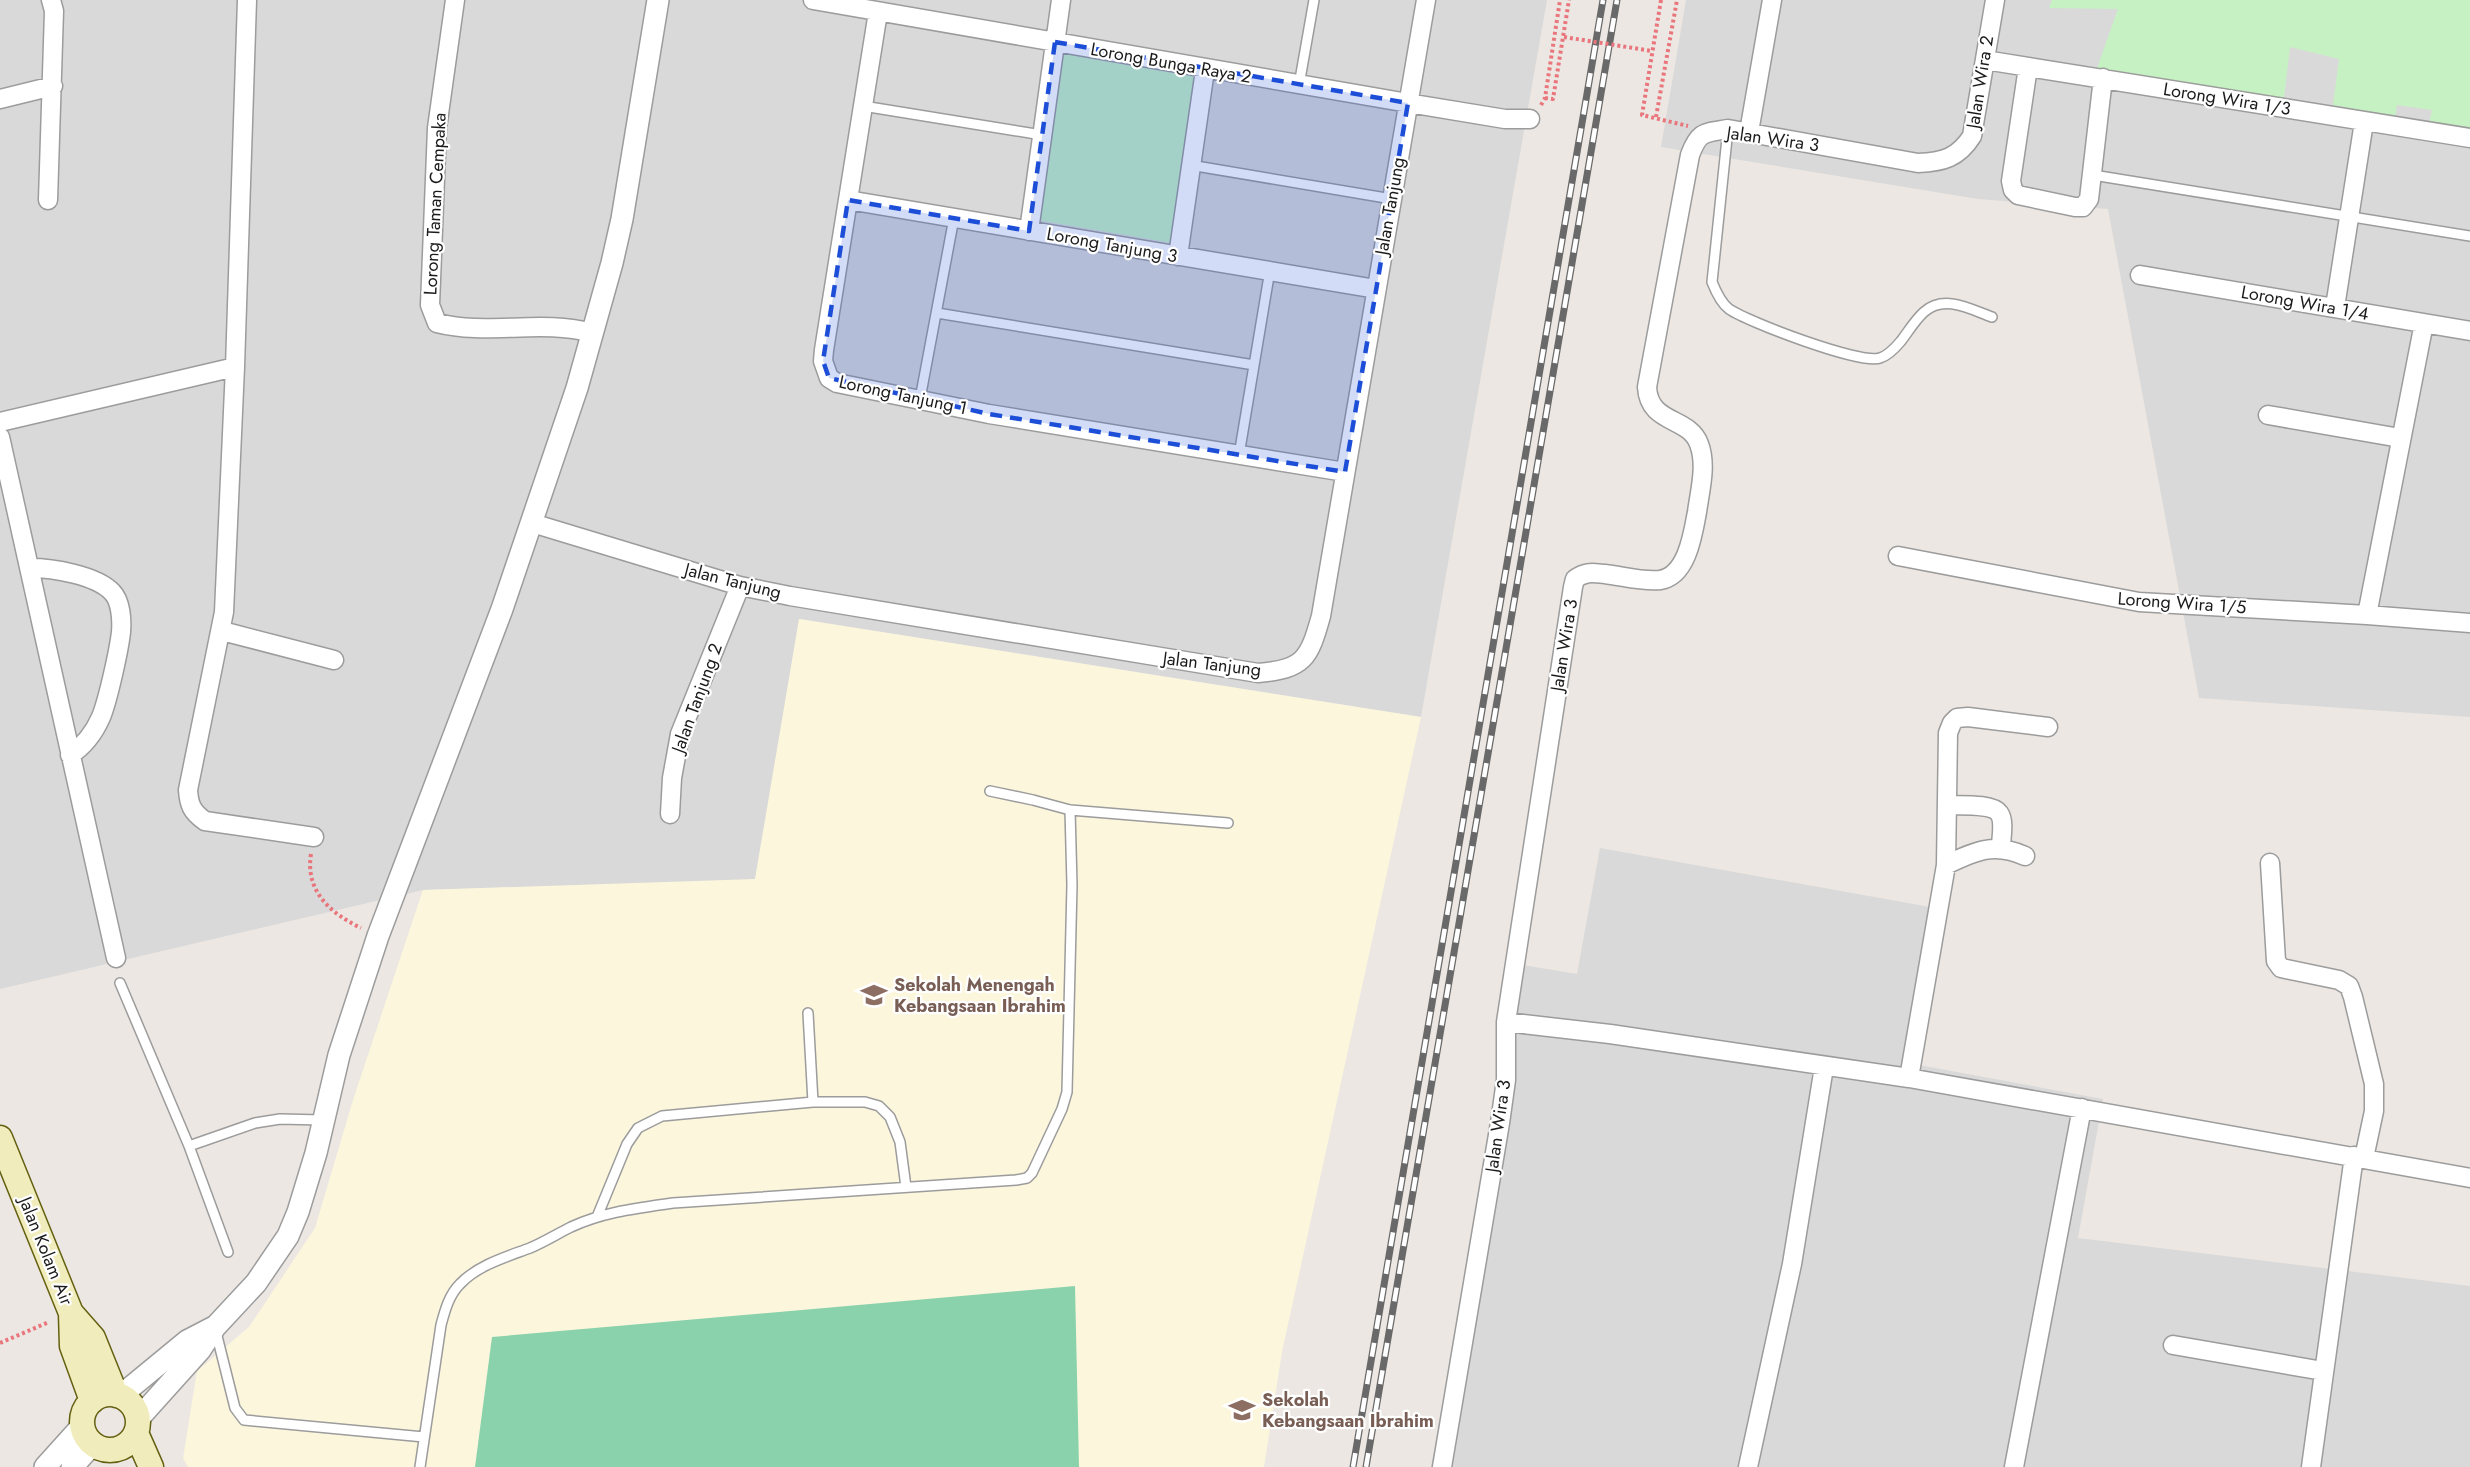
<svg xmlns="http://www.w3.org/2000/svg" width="2470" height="1467" viewBox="0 0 2470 1467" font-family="Jost,sans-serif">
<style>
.residential{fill:#d9d9d9}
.education{fill:#fbf6dc}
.park{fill:#c6f2c3}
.pitch{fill:#89d2ab}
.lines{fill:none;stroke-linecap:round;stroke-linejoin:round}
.service-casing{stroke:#9c9c9c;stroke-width:12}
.minor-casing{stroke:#9c9c9c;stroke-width:21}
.tertiary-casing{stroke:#9c9c9c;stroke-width:24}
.secondary-casing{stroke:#646011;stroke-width:27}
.path{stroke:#e9767c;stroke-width:4;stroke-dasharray:3 3;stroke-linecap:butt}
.service{stroke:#fff;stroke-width:9}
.minor{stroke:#fff;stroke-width:18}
.tertiary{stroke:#fff;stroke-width:21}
.secondary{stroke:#f1ecbb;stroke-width:24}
.rail-casing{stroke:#696969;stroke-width:7}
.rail{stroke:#fff;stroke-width:4.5;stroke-dasharray:14;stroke-linecap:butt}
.path-bridge{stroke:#e9767c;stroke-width:4;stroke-dasharray:3 3;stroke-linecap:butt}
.marked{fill:#1d4ed8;fill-opacity:0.2;stroke:#1d4ed8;stroke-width:4.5;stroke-dasharray:12 8;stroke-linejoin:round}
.labels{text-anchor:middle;stroke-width:4.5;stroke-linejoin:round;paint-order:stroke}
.street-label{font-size:18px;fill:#1b1b1b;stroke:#fff}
.education-label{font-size:18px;font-weight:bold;fill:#785e54;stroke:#fff;text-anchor:start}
</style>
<rect width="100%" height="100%" fill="#ece7e2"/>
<path class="residential" d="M0,0h1547l-126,717 -621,-98 -45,261 -332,10 -423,99z
M1686,0h784v717l-271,-19 -91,-489 -130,-10 -317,-52z
M1600,848l347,62 -28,155 184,34 -25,139 392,48v181h-1039l92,-502 54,9z"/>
<path class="education" d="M799,619l622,98 -139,635 -18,115h-1076l-5,-9 14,-87 52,-44 66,-99 38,-128 70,-210 332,-11z"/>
<path class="park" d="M2052,0h418v129l-41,-6 3,-13 -35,-5 -2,12 -62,-12 6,-46 -49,-12 -6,51 -188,-27 22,-62 -69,-1z
M1064,54l132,23 -23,166 -136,-23z"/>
<path class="pitch" d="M1075,1286l4,181h-604l17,-130z"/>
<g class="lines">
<g class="service-casing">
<path id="service" d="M1299,85l15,-85
M863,106l179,29
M1728,129l-16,153c4,10 9,21 17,27 19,13 132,56 151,49 7,-2 16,-11 21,-17 7,-9 14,-21 23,-29 20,-18 46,-3 68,5
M1190,165l202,34
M2093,175l377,61
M937,313l317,52
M920,399l34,-181
M1239,455l31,-185
M990,791l43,9 37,10 158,13
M120,983l69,163 66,-23 25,-4 42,1
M808,1013l5,89
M189,1146l39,106
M597,1217l30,-73 11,-16 24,-12 151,-14h52l14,4 11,11 10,25 6,45
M216,1332l19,76 9,12 180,17
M420,1467l21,-142c4,-15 8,-30 19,-41 18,-19 46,-27 70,-36 14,-6 27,-14 41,-21 32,-15 67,-19 102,-24l343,-23 11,-2 5,-5 30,-64 5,-17 5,-207 -2,-75"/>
</g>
<g class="minor-casing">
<path id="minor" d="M247,0l-12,367 -11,245 -36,178c1,15 4,22 17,31l109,16
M455,0l-18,128 -7,177 7,18c51,13 104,-4 155,10
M813,0l595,103 97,16h25
M878,12l-54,338 -1,11 6,17 8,5 152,31 356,58
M1985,60l485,78
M2028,67l-17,114 2,9 5,5 57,12h8l6,-8 14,-121
M0,99l53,-13
M1749,132l23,-132
M48,200l6,-189 -3,-11
M848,200l528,89
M1029,231l32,-231
M1178,256l27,-186
M2140,275l330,56
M2335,307l29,-185
M2268,415l132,23
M0,422l235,-55
M0,437l116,521
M532,523l208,63 50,10 468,77c46,-4 51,-14 63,-57l105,-616
M1898,556l241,46 228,13 103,8
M30,568c22,0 66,7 82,24 9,9 10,28 9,40 -2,18 -13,68 -20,85 -7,16 -17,29 -31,38
M2367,615l57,-292
M222,631l112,29
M1947,805c12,1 44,-2 52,8 6,8 2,25 2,34
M670,814l2,-36 8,-44 60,-148
M2270,863l6,98 5,7 58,12 10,6 4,11 21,87v27l-10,47
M1946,865c29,-14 48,-23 79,-9
M1506,1022l104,12 299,44 561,100
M1909,1078l37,-213 2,-132 4,-10 5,-5 11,-1 80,10
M2173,1345l150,26
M1442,1467l58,-344 6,-43v-58l67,-435 2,-8c11,-8 18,-6 30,-5 17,2 38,8 55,6 27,-4 33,-46 37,-68 3,-22 10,-47 2,-68 -10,-28 -50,-19 -52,-57l43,-232c9,-24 14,-22 38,-26l190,34c25,-1 40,-5 54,-27l23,-136
M1748,1467l44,-203 32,-197
M2014,1467l68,-359
M2311,1467l43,-311"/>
</g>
<g class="tertiary-casing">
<path id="tertiary" d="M119,1397l68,-56 27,-14
M138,1419l62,-69 15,-23 41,-44 32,-47 10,-24 18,-59 23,-98 39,-119 124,-327 75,-221 35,-125 10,-44 36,-219
M45,1467l37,-41
M72,1467l21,-23"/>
</g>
<g class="secondary-casing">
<path id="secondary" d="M0,1138l71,175 1,33 20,55
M71,1313l22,25 23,57
M82 1422a28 28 0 1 1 56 0a28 28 0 1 1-56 0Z
M136,1433l15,34"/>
</g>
<path class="path" d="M1661,0l-19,115 46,11
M1545,98l8,1 16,-99
M1541,105l4,-7 15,-98
M1656,117l21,-117
M311,854c-6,37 19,59 50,74
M0,1343l49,-21"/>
<use href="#service" class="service"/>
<use href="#minor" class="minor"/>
<use href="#tertiary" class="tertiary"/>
<use href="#secondary" class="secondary"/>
<g class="rail-casing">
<path id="rail" d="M1353,1467l250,-1467
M1366,1467l251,-1467"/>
</g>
<use href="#rail" class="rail"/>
<path class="path-bridge" d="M1564,37l88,14"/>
</g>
<path class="marked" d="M1055,42l353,61 -63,369 -356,-58 -160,-36 -6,-17 25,-161 181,31z"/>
<defs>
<g id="school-bare" transform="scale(2.07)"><path d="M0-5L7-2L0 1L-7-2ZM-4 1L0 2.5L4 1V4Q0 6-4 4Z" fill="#8d6e63" stroke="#fff" stroke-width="2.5" paint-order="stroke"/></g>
</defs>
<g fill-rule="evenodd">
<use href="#school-bare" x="874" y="995"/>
<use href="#school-bare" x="1242" y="1410"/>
</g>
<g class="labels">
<g class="street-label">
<text transform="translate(1171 63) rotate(10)" y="6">Lorong Bunga Raya 2</text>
<text transform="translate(1980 82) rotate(-81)" y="6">Jalan Wira 2</text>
<text transform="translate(2227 99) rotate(9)" y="6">Lorong Wira 1/3</text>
<text transform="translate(1773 139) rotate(8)" y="6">Jalan Wira 3</text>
<text transform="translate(435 204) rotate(-87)" y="6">Lorong Taman Cempaka</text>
<text transform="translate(1390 206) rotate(-80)" y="6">Jalan Tanjung</text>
<text transform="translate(1112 245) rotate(10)" y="6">Lorong Tanjung 3</text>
<text transform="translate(2305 303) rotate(10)" y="6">Lorong Wira 1/4</text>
<text transform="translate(903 395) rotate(12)" y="6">Lorong Tanjung 1</text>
<text transform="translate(733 581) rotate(14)" y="6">Jalan Tanjung</text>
<text transform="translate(2182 603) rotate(4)" y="6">Lorong Wira 1/5</text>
<text transform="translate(1564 645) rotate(-81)" y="6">Jalan Wira 3</text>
<text transform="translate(1212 664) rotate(7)" y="6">Jalan Tanjung</text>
<text transform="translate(697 698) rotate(-70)" y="6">Jalan Tanjung 2</text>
<text transform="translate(1498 1126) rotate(-82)" y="6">Jalan Wira 3</text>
<text transform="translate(46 1251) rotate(68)" y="6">Jalan Kolam Air</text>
</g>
<g class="education-label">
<text x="894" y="991">Sekolah Menengah<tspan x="894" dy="21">Kebangsaan Ibrahim</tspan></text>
<text x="1262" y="1406">Sekolah<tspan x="1262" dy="21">Kebangsaan Ibrahim</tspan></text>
</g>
</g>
</svg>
